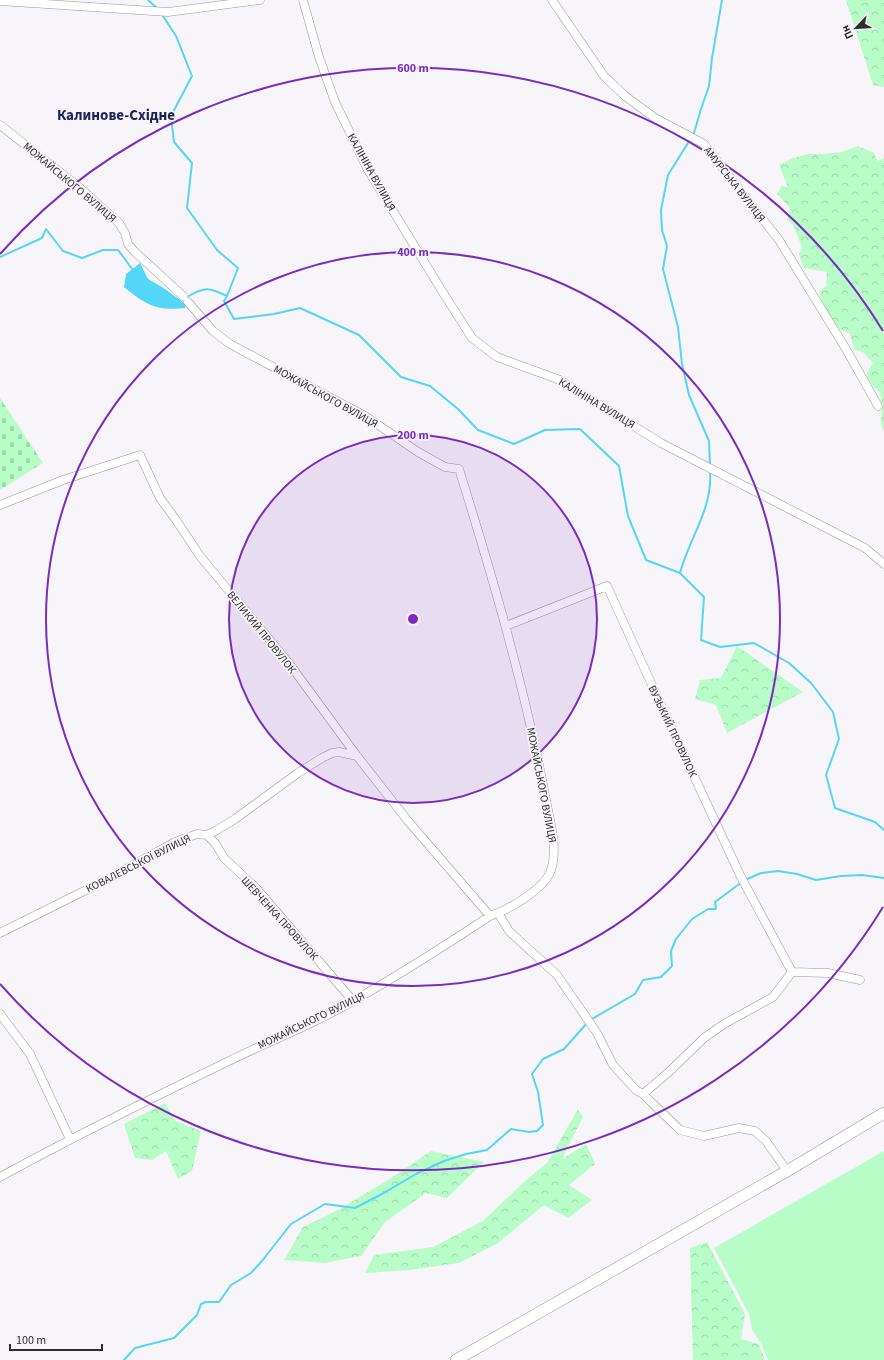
<svg xmlns="http://www.w3.org/2000/svg" width="884" height="1360" viewBox="0 0 884 1360" font-family="'Source Sans 3',sans-serif">
<style>
.grass{fill:#b8fcc8}
.forest{fill:url(#forest-crowns)}
.cemetery{fill:url(#cemetery-stones)}
.water{fill:#54d6f9}
.lines{fill:none;stroke-linecap:round;stroke-linejoin:round}
.stream{stroke:#54d6f9;stroke-width:2}
.minor-casing{stroke:#989699;stroke-width:9}
.major-casing{stroke:#989699;stroke-width:12}
.minor{stroke:#fff;stroke-width:8}
.major{stroke:#fff;stroke-width:11}
.ring{fill:none;stroke:#7b2cbf;stroke-width:2}
.labels{text-anchor:middle;stroke-width:3.5;stroke-linejoin:round;paint-order:stroke}
.street-label{font-size:11px;fill:#2e2d2e;stroke:#f7f5f9}
.district-label{font-size:15px;font-weight:bold;fill:#1c225a;stroke:#f7f5f9}
.centre{fill:#7b2cbf;stroke:#f7f5f9;stroke-width:2}
.ring-label{font-size:12px;text-anchor:middle;font-weight:bold;fill:#7b2cbf;stroke:#f7f5f9;stroke-width:3.5;stroke-linejoin:round;paint-order:stroke}
</style>
<defs>
<pattern id="forest-crowns" width="20" height="18" patternUnits="userSpaceOnUse"><rect width="20" height="18" fill="#b8fcc8"/><path d="M2 6a3 3 0 1 1 6 0M12 15a3 3 0 1 1 6 0" fill="none" stroke="#9ed8ac"/></pattern>
<pattern id="cemetery-stones" width="16" height="16" patternUnits="userSpaceOnUse"><rect width="16" height="16" fill="#b8fcc8"/><path d="M2 7V4a2 2 0 0 1 4 0v3zM10 15v-3a2 2 0 0 1 4 0v3z" fill="#9ed8ac"/></pattern>
</defs>
<rect width="100%" height="100%" fill="#f7f5f9"/>
<path class="grass" d="M884,1151v209h-116l-7,-17 -9,-13 -3,-16 -35,-66z"/>
<path class="forest" d="M846,0h38v87l-11,-2z
M858,146l16,7 3,8 7,-3v274l-3,-9 1,-20 -2,-10 -7,-7 -7,-12 7,-11 -9,-10 -10,-4 -4,-15 -14,-7 -14,-25 -3,-10 7,-6 1,-14 -23,-4 -5,-14 3,-7 -9,-22 -6,-5 3,-12 -13,-14 5,-8 6,1 -9,-22 11,-6 17,-5h15l20,-2z
M737,646l66,46 -76,41 -11,-28 -21,-6 5,-19 21,-2z
M165,1103l11,18 25,10 -9,40 -14,8 -12,-28 -14,9 -17,-2 -11,-34z
M578,1109l5,8 -22,43 25,-16 9,20 -26,21 23,15 -24,18 -24,-13 -46,38 -39,20 -50,7 -44,3 9,-18 59,-8 50,-26 42,-40 22,-18z
M431,1151l53,11 -37,36 -21,-5 -41,29 -24,34 -37,7 -40,-3 19,-33 35,-17 50,-30z
M707,1242l38,72 -4,25 18,5 6,16h-72l-3,-112z"/>
<path class="cemetery" d="M0,398l43,65 -43,27z"/>
<path class="water" d="M140,263l8,16 14,8 21,15 2,2v4c-29,3 -39,-3 -61,-21l2,-13z"/>
<g class="lines">
<path class="stream" d="M148,0l9,8
M163,16l13,20 16,40 -21,40 3,26 18,21 -5,45 30,42 21,18 -11,28
M694,133l7,-24 8,-23 3,-28 10,-58
M688,143l-20,32 -7,35 1,20 5,16 -4,23 15,58 4,37 7,31 20,46 1,24
M0,257l42,-19 4,-9 17,22 19,7 21,-8h15l15,20
M189,296c16,-10 21,-8 38,0l-3,5 10,18 40,-5 26,-6 59,27 42,42 29,9 28,23 20,21 36,14 31,-14 35,-1 39,37 9,50 18,44 34,13 24,24 -3,43 19,7 34,-4 35,20 22,20 22,29 6,27 -13,36 9,33 40,14 9,8
M680,573c9,-34 33,-65 30,-101
M745,880l16,-7 17,-2 19,3 19,6 25,-4 21,-1 22,3
M592,1019l43,-25 8,-14 18,-3 11,-11 -1,-15 5,-12 16,-20 16,-10h8l-1,-7 27,-20
M124,1360l11,-12 39,-10 23,-23 4,-11 5,-2h13l12,-17 20,-12 11,-12 29,-37 34,-20 30,4 27,-14 34,-20 28,-13 22,-7 21,-4 24,-21 18,3 8,-1 6,-6 -5,-33 -6,-18 11,-15 21,-10 23,-26"/>
<g class="minor-casing">
<path id="minor" d="M303,0l16,57 16,45 33,68 74,121 30,47 25,19 63,23 101,63 204,105 19,16
M552,0l52,76 21,20 30,22 49,26 75,96 67,109 32,57
M0,1l168,11 92,-12
M0,125l79,62 40,36 6,10 3,11 6,7 49,45
M0,505l63,-25 77,-25 20,43 16,22 24,36 88,106 69,94 51,65 82,95
M506,626l101,-40 65,143 69,148 51,95 -19,25 -49,27 -20,14 -34,33 -27,23
M207,835l8,8 9,15 33,31 96,112
M498,913l11,18 48,44 40,58 16,32 23,25 7,4 37,36 24,6 35,-8 16,3 11,10 21,30
M0,933l108,-54 67,-37 22,-8 10,1 10,-5 18,-11 63,-46 24,-15 10,-5 7,-1 18,4
M792,972l36,1 32,7
M0,1014l30,40 40,85
M0,1177c75,-41 152,-79 229,-116 34,-17 70,-31 104,-49 54,-29 105,-62 157,-96 18,-6 55,-27 61,-46 8,-24 -3,-56 -7,-80 -21,-109 -52,-215 -85,-321l-14,-2 -27,-15 -53,-36 -135,-72 -17,-13 -25,-29"/>
</g>
<g class="major-casing">
<path id="major" d="M456,1360l331,-189 97,-58"/>
</g>
<use href="#minor" class="minor"/>
<use href="#major" class="major"/>
</g>
<circle cx="413" cy="619" r="184" fill="#7b2cbf" fill-opacity=".12"/>
<g class="ring">
<circle cx="413" cy="619" r="184"/>
<circle cx="413" cy="619" r="367"/>
<path d="M883 907A551 551 0 0 1 0 984M0 254A551 551 0 0 1 883 331"/>
</g>
<g class="labels">
<g class="street-label">
<text transform="translate(372 172) rotate(61)" y="4">КАЛІНІНА ВУЛИЦЯ</text>
<text transform="translate(70 182) rotate(40)" y="4">МОЖАЙСЬКОГО ВУЛИЦЯ</text>
<text transform="translate(735 184) rotate(52)" y="4">АМУРСЬКА ВУЛИЦЯ</text>
<text transform="translate(326 396) rotate(29)" y="4">МОЖАЙСЬКОГО ВУЛИЦЯ</text>
<text transform="translate(597 403) rotate(31)" y="4">КАЛІНІНА ВУЛИЦЯ</text>
<text transform="translate(262 632) rotate(51)" y="4">ВЕЛИКИЙ ПРОВУЛОК</text>
<text transform="translate(673 731) rotate(65)" y="4">ВУЗЬКИЙ ПРОВУЛОК</text>
<text transform="translate(542 785) rotate(79)" y="4">МОЖАЙСЬКОГО ВУЛИЦЯ</text>
<text transform="translate(138 863) rotate(-27)" y="4">КОВАЛЕВСЬКОЇ ВУЛИЦЯ</text>
<text transform="translate(280 918) rotate(48)" y="4">ШЕВЧЕНКА ПРОВУЛОК</text>
<text transform="translate(311 1020) rotate(-26)" y="4">МОЖАЙСЬКОГО ВУЛИЦЯ</text>
</g>
<g class="district-label">
<text x="116" y="120">Калинове-Східне</text>
</g>
</g>
<circle cx="413" cy="619" r="6" class="centre"/>
<g class="ring-label">
<text x="413" y="72">600 m</text>
<text x="413" y="256">400 m</text>
<text x="413" y="439">200 m</text>
</g>
<g transform="translate(856 28) rotate(245)" stroke="#f7f5f9" stroke-width="3" paint-order="stroke">
<path d="M0-3L7 15L0 10L-7 15Z" fill="#2e2d2e"/>
<text y="-6" font-size="11" font-weight="bold" text-anchor="middle" fill="#2e2d2e">Пн</text>
</g>
<path d="M10 1344v6h92v-6" fill="none" stroke="#2e2d2e" stroke-width="2"/>
<text x="16" y="1344" font-size="12" fill="#2e2d2e" stroke="#f7f5f9" stroke-width="3" paint-order="stroke">100 m</text>
</svg>
